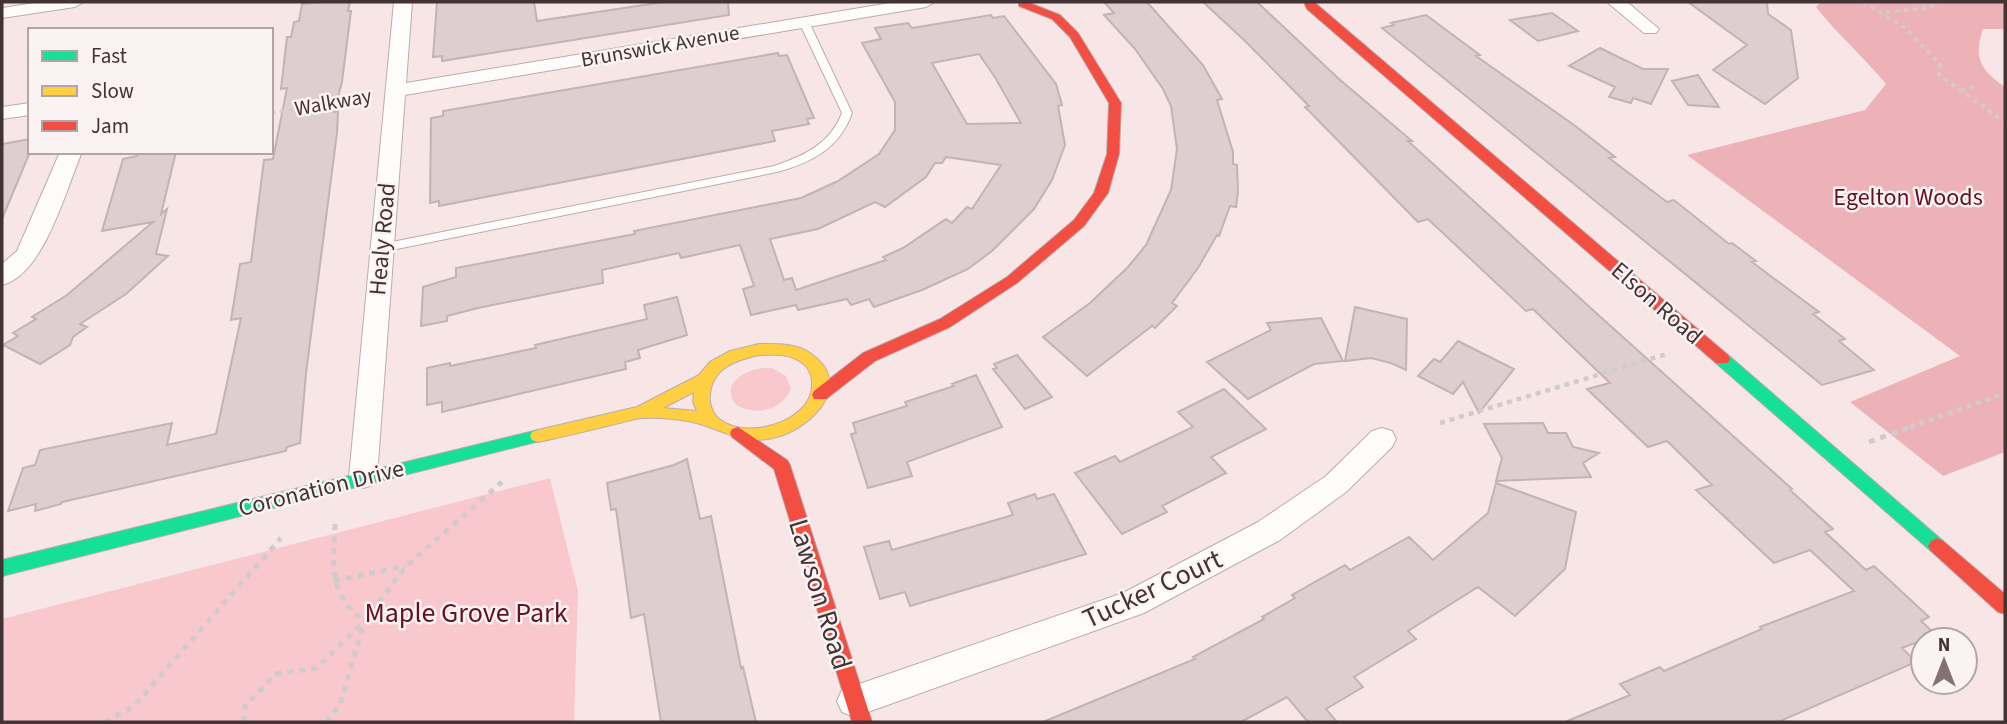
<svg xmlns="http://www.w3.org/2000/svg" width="2007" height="724" viewBox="0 0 2007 724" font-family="'Source Sans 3',sans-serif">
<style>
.green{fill:#f9c8cc}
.forest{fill:#ecb2b7}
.building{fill:#dececf;stroke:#c3b3b4;stroke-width:2;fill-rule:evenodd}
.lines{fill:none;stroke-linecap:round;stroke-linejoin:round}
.lane-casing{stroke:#bbacad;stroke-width:2}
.street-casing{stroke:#bbacad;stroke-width:2}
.fast-casing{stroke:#bbacad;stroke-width:2}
.slow-casing{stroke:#bbacad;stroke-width:2}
.jam-casing{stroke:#bbacad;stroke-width:2}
.path-far2{stroke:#d2cbcb;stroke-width:3.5;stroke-dasharray:4.5 4.5;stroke-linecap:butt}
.path-far1{stroke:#d2cbcb;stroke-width:4.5;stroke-dasharray:5 5;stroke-linecap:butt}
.path{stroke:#d2cbcb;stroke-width:5;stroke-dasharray:6 6;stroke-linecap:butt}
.lane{fill:#fefbfb;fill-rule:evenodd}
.street{fill:#fefbfb;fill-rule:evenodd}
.fast{fill:#16e098;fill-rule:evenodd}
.slow{fill:#ffcf43;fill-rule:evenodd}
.jam{fill:#f24e42;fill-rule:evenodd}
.labels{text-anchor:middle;stroke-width:5;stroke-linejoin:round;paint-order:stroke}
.far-street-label{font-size:21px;fill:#433334;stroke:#fbf3f3}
.park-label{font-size:24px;fill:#621223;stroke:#fbf3f3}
.street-label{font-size:24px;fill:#433334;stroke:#fbf3f3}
.near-street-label{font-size:28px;fill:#433334;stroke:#fbf3f3}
.near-park-label{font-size:28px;fill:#621223;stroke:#fbf3f3}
</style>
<rect width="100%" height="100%" fill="#f8e6e7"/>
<path class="green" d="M762,368h10l14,8 5,13c-10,22 -35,27 -55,16 -16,-21 7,-34 26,-37z
M550,478l28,113 -4,131h-572v-103z"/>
<path class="forest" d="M1820,2h185v27h-22c-10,30 -2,41 22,58v365l-62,24 -93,-74 110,-46 -273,-201 178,-45 21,-26c-22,-27 -49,-50 -70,-77z"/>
<path class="building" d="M320,2h30l-2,9h3l-9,71 -8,30 4,-1 -1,22 -31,240 -6,70 -13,4 -1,4 -224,51 -1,2 -26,7 1,-7 -28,7 15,-43 12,-3 5,-15 132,-27 -5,22 49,-11 25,-116 -10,2 9,-56 11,-2 13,-102 9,-1 14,-71 -6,1 6,-52h4l3,-15 5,-1 3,-17z
M437,2h97l3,19 127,-19h64l1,13 -287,46v-5l-9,1z
M1104,2h43l56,63 19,34 -5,1 16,52v12l4,1 1,26 -2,16 -6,-1 -11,30 -2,-1 -19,33 -26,35 5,3 -22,22 -3,-2 -65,50 -44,-39 47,-34 38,-36 18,-22 25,-55 6,-41 -6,-43 -8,-17 -28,-40 -31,-34 10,-2z
M1203,2h54l82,77 73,62h-4l187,171 197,177 -2,1 43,39 -8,3 41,38 8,-4 55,51 -8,4 15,14 -34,13 14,14 -138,60h-213l65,-27 -10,-11 40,-17 4,4 98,-42 -2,-2 94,-36 -44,-41 -36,13 -78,-73 16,-5 -45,-44 -19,6 -61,-58 23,-6 -77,-74 -7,2 -98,-92 -10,3 -113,-115 4,-1 -64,-65z
M1688,2h79l1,12 23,16 7,48 -33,26 -52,-34 34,-25z
M1552,13l26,18 -40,10 -28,-21z
M991,15l2,3 11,-2 52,68 6,21 -4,1 7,39 -13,35 -18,29 -42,42 -24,18 -46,21 -48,17 -5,-8 -18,6 -4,-6 -49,11 -2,-5 -45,10 -8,-26 11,-3 -14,-41 -59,13 -2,-5 -77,17 1,13 -125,25 -31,8v5l-26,5 2,-39 33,-10v-9l179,-34 -1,-3 167,-33 37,-17 41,-27 16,-24v-28l-33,-59 19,-4 -6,-11 33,-5 4,5zM979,54l17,25 25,44 -54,1 -35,-61zM946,157l55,8 -29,44 -5,-2 -15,16 -6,-4 -43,29 -20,9 3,3 -90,30 -4,-12 -8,2 -14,-41 48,-10 57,-27 10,5 41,-30 9,-14h7z
M1426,15l54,40 -4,1 98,69 41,32 -6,1 58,44 7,-2 55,44 3,-1 24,18 -4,1 67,50 -6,2 32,25 -6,2 35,29 -52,15 -440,-357 12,-3 -3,-2z
M1600,48l43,21h25l-17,35 -18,-6 -2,5 -22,-6 6,-10 -46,-21z
M778,53l1,3 8,-1 27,63 -7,1 2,5 -37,7 3,10 -336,65v-5l-9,2 1,-85 12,-2v-5z
M1698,75l21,32 -31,-2 -16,-24z
M30,139v13l-28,67v-75z
M138,152h38l-15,62 6,-5 -11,45 12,2 -42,38 -46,30 7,3 -14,10 -3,8 -30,19 -37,-19 15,-9 -5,-3 23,-14 -4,-2 35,-22 86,-73 -51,9 21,-72 14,-3z
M677,297l10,38 -49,15 2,8 -15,4 1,7 -184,43v-10l-15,3v-37l23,-5v3l86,-18 -1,-3 112,-26 -3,-14z
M1355,307l52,12 -1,51 -15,-7 -20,-5 -26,3z
M1321,318l22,43 -29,3 -66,35 -41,-37 64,-32 -4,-7z
M1458,341l56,28 -35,44 -16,-31 -10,12 -35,-18 16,-17 6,3z
M1017,355l35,42 -27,12 -32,-40 4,-1 -3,-4z
M976,375l26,52 -95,35 5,14 -44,12 -17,-54 5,-1 -3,-10 54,-17 -2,-4 49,-16 -2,-2z
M1224,389l42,40 -55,28 15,16 -64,33 5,6 -45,22 -47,-61 40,-17 5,6 73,-35 -15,-15z
M1543,423l5,10h18l7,14 26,6 -16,10 8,14 -95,4 6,-23 -18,-34z
M687,459l13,60 11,-3 30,152 2,-1 13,55h-95l-17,-108 -13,4 -15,-109 -5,1 -4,-27 67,-18z
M1496,483l80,29 -11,57 -50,47 -37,-29 -70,44 8,8 -62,38 9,10 -37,22 11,13h-29l-21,-25 -46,25h-198l152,-63 -2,-2 71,-38 -2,-2 33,-19 -3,-3 53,-30 5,5 59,-33 24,23 55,-47z
M1035,494l2,5 17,-5 32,60 -176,52 -5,-14 -25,7 -16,-52 25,-6 3,9 121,-35 -5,-12z"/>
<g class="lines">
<g class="lane-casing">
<path id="lane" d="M801,20l8,2 43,91c-12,35 -41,50 -75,59l-395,80 -6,-4 6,-4 392,-78c30,-10 56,-22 68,-53l-43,-91z"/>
</g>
<g class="street-casing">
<path id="street" d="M41,2h43l-9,5 -73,11v-10z
M394,2h18l-6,81 490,-81h39l-9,5 -521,88 -28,382 -4,8 -10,3 -10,-3 -4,-8z
M1607,2h20l32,27 -3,4h-12z
M30,103v12l-28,4v-12z
M60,152h22c-16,37 -38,123 -80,133v-21l15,-13z
M1382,428l10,3 4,8 -4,8 -46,45 -66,48 -136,73 -290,104 -12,-5 -5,-11 5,-11 281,-97 135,-71 68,-46 46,-45z"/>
</g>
<g class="fast-casing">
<path id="fast" d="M1722,353l6,2 215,186 3,5 -3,5 -6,3 -6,-3 -215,-188 -2,-4 2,-4z
M538,430l6,2 2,4 -2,4 -542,136v-16z"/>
</g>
<g class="slow-casing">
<path id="slow" d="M759,344c16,0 37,-1 51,9 45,30 3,74 -33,84 -33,9 -47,-4 -77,-13 -17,-5 -41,-7 -58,-6 -10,1 -21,5 -31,7 -25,6 -49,12 -73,17l-6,-2 -2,-4 2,-4 6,-2 99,-23 62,-32 11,-13 20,-11zM759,355c12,0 25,-2 37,4 22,10 20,38 3,52 -19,17 -58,25 -80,8 -7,-6 -10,-16 -9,-24 2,-27 26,-35 49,-40zM694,392l-1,10 4,9 -34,-3z"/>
</g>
<g class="jam-casing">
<path id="jam" d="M1019,2h8l33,13 18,18 43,70 -2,51 -11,39 -24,33 -67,57 -67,44 -75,34 -49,38h-12l-2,-4 2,-4 49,-38 77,-34 67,-42 67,-57 20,-27 13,-39 2,-51 -39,-66 -18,-18 -33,-13z
M1304,2h10l414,353 2,4 -2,4h-12l-409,-354z
M738,427l49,33 3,5 82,257h-20l-78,-253 -42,-32 -2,-4 2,-4z
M1937,538l6,3 62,53v20l-7,-2 -67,-61 -3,-5 3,-5z"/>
</g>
<path class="path-far2" d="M1863,2l42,26 35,36 -1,11 66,47
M1886,12l43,-4 11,-6
M1961,90l16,-4
M271,113l103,-18"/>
<path class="path-far1" d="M1440,423l230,-70
M1910,427l95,-34"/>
<path class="path" d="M1869,442l46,-17
M335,524c-2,41 -7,71 30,97
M334,581l71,-15
M105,722l29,-16 147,-168
M244,722l1,-16 31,-32 40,-6 49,-47 41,-55 96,-84
M326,722l14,-17 24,-83"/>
<use href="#lane" class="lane"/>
<use href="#street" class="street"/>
<use href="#fast" class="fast"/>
<use href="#slow" class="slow"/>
<use href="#jam" class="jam"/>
</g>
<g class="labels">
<g class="far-street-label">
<text transform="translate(660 46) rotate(-10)" y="7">Brunswick Avenue</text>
<text transform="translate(333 102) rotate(-10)" y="7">Walkway</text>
</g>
<g class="park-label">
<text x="1908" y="205">Egelton Woods</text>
</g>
<g class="street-label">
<text transform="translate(382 239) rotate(-85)" y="8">Healy Road</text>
<text transform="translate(1657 303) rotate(41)" y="8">Elson Road</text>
<text transform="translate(321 488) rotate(-14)" y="8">Coronation Drive</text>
</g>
<g class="near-street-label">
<text transform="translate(1152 588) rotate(-25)" y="10">Tucker Court</text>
<text transform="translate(821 594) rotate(73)" y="10">Lawson Road</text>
</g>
<g class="near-park-label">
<text x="466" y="622">Maple Grove Park</text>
</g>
</g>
<rect width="2007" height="724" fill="none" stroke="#433334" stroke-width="7"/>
<rect x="28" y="28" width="245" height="126" fill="#fbf3f3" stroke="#b1a6a7" stroke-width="2"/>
<rect x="42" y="51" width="35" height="10" fill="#16e098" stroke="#b1a6a7" stroke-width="2"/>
<text x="91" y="63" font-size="21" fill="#433334">Fast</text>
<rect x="42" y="86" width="35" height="10" fill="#ffcf43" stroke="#b1a6a7" stroke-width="2"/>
<text x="91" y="98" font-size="21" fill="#433334">Slow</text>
<rect x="42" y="121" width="35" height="10" fill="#f24e42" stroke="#b1a6a7" stroke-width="2"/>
<text x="91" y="133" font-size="21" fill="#433334">Jam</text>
<g transform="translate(1944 661)"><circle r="33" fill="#fbf3f3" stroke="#b1a6a7" stroke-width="2"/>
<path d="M0-5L12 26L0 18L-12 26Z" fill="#827273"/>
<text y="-10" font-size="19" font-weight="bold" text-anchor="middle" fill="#433334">N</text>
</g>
</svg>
